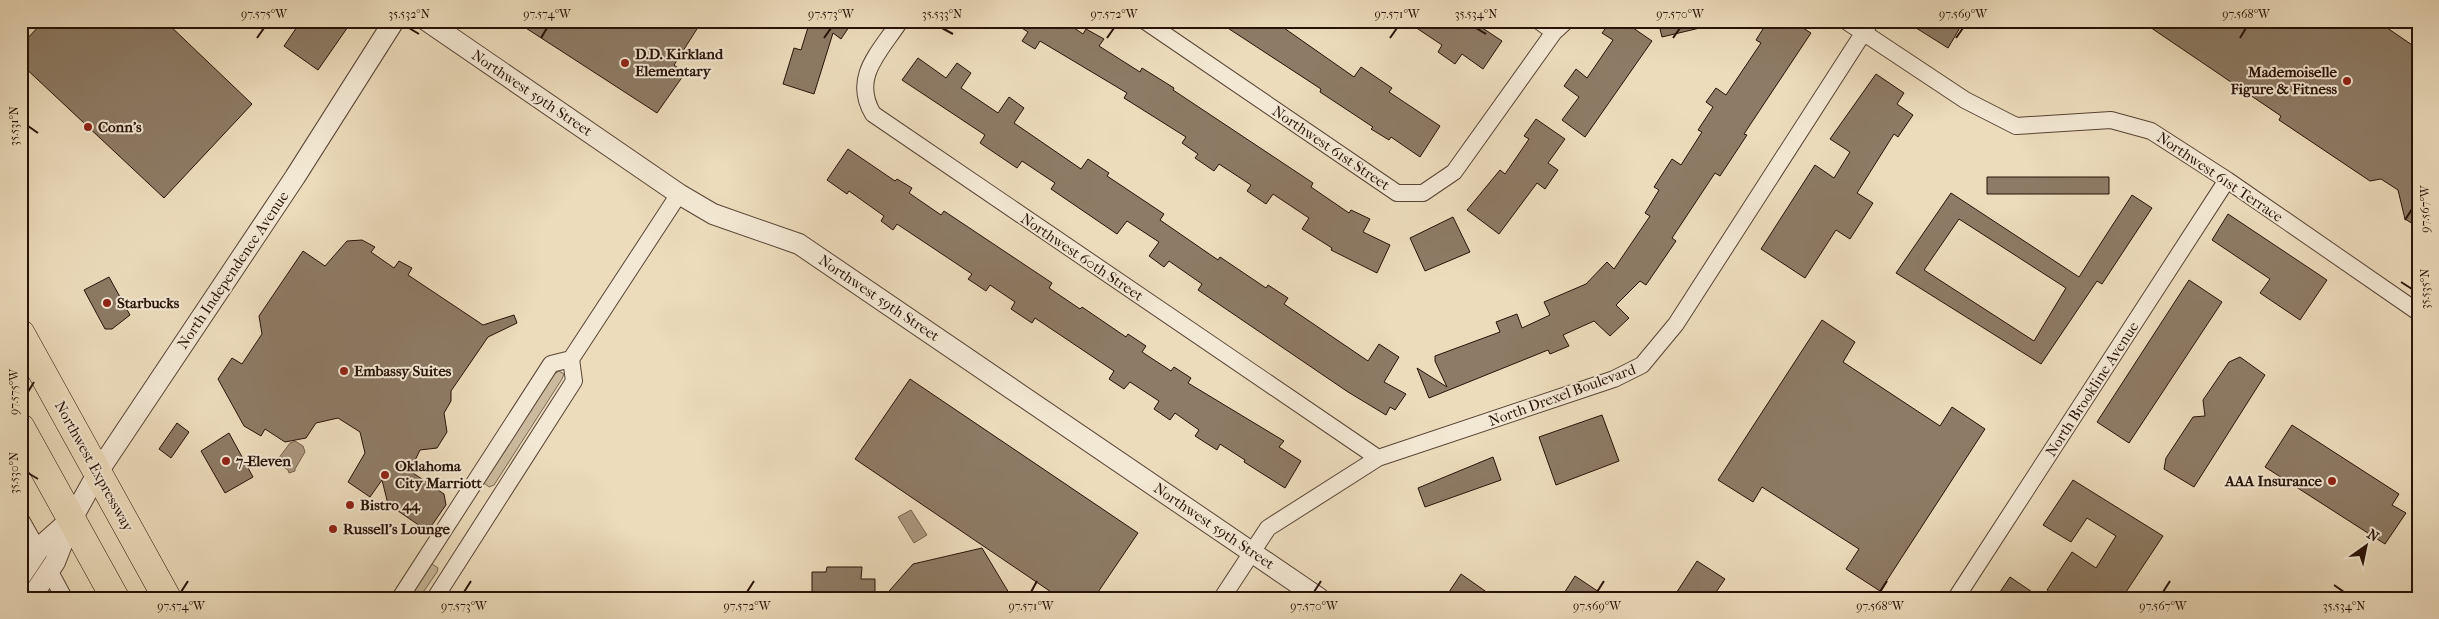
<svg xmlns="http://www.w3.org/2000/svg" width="2439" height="619" viewBox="0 0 2439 619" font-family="'IM FELL French Canon',serif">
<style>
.green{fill:#cbba9d;stroke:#796652}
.water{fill:#a9977e;stroke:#75624e}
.building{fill:#8d7b65;stroke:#271207;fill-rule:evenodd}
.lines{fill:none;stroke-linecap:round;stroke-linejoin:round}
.minor-casing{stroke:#584434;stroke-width:18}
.tertiary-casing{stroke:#584434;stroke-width:22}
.trunk-casing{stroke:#271207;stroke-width:29}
.minor{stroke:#f3e8d3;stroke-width:16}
.tertiary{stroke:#f3e8d3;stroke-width:20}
.trunk{stroke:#ecdcbc;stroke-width:28}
.ticks{fill:none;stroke:#271207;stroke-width:2}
.poi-dot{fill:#8f2418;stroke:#f3e8d3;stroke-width:2}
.labels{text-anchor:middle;stroke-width:4;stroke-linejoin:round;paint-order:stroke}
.poi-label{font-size:15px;font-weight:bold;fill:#271207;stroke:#f3e8d3;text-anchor:start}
.street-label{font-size:15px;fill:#271207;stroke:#f3e8d3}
.neatline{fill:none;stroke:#271207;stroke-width:2}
.ticks-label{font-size:12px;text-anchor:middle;fill:#271207}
</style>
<rect width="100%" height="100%" fill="#ecdcbc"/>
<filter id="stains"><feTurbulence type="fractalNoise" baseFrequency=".004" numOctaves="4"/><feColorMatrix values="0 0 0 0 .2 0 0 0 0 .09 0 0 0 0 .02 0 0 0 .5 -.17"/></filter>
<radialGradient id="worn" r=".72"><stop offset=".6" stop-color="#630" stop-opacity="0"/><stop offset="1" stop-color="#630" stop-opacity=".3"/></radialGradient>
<path class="green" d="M559,371l5,3 -2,5 -68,106 -5,2 -5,-4 1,-4 69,-105z
M432,564l6,4 -1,4 -18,26h-11l20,-32z"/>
<path class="water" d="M295,441l8,5 2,6 -10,17v2l-6,2 -1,-3 -8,-5 -2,-6 12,-16z
M911,510l16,25 -13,8 -16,-26z"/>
<path class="building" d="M44,21h121l87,83 -88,94 -143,-134v-19z
M301,21h51l-34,49 -34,-24z
M515,21h187l-28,44 11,8 -28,40z
M810,21h43l-12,18 -8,-6 -19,61 -31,-10 11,-36 7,2z
M1011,21h53l19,13 3,-5 18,10 -5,7 41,26 2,-4 32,20 -1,2 140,93 -2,4 38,26 2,-3 19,9 -7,13 27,13 -13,28 -46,-23 1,-2 -30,-19 7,-11 -36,-24 -7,10 -19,-13 4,-6 -32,-21 -5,7 -19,-13 3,-4 -16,-11 4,-6 -62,-39 3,-5 -87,-52 -5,8 -13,-8 6,-9z
M1217,21h57l80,56 7,-10 31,21 -3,4 51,34 -20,31 -29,-20 -2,3 -18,-11 2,-2 -53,-35 1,-3z
M1406,21h66l30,20 -19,28 -21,-15 -7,10 -17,-12 4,-7z
M1611,21h12l29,20 -67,96 -23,-17 17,-23 -15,-11 12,-17 11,9 26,-38 -11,-7z
M1658,21h45l1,6 -42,10z
M1768,21h24l19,12 -67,101 3,1 -27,41 -5,-3 -43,65 4,3 -30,44 -6,-4 -24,24 13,13 -19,18 -16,-15 -31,14 6,11 -19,8 -2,-4 -119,48 -12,-30 30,19 -12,-26v-5l65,-24 -4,-10 21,-8 5,14 28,-13 -6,-13 42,-18 21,-22 7,7 36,-53 -5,-3 14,-23 -5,-3 18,-28 9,6 21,-33 -4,-2 15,-23 -7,-5 10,-14 10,7 35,-52 -5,-3z
M1905,21h59l-16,27z
M2141,21h236l41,28v178l-13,-8 -7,-29 -17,-11 -11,2 -91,-61 2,-4z
M918,58l28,20 11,-15 14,10 -10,15 37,25 11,-16 15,11 -10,15 67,46 7,-10 21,14 -2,3 57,38 -4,6 58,40 2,-3 46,31 2,-3 20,13 -4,6 84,57 11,-17 20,13 -15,25 22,12 -11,16 -5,-3 -4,8 -38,-23 -150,-102 4,-6 -33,-23 -5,6 -15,-11 10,-14 -32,-21 -10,13 -66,-45 4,-6 -33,-22 -5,7 -37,-25 5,-8 -83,-55z
M1876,74l28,19 -7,11 16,11 -15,22 -4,-3 -37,59 16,10 -23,36 -14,-9 -31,48 -44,-29 54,-84 19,13 16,-26 -20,-13z
M1536,119l29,20 -17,24 10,7 -13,19 -8,-6 -38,51 -32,-24 33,-40 5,4 24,-35 -5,-3z
M848,149l47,32 2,-2 15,9 -3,5 32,22 3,-4 108,72 -3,5 31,21 2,-2 44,30 2,-3 18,12 -4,6 29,19 3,-4 17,11 -3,5 96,58 -5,6 22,14 -16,27 -41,-26 1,-2 -25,-16 -3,6 -22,-14 4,-6 -24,-17 -5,7 -16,-11 5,-8 -29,-19 -6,7 -15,-10 5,-8 -79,-53 -3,5 -21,-14 4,-7 -25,-17 -4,6 -18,-12 4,-5 -75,-50 -4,6 -12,-9 3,-5 -35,-25 -2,3 -20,-14z
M1987,177h122v17h-122z
M1951,193l128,84 53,-82 20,13 -50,76 -5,-3 -56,83 -145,-91zM1959,219l107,69 -32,53 -110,-71z
M2228,214l99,66 -27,40 -40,-27 10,-14 -58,-39z
M1453,217l17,35 -45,19 -15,-33z
M362,240l13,7 -4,5 23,16 5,-7 13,7 -4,7 75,50 31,-10 3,8 -29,14 -37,54v10l-7,12 3,19 -10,16 -17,2 -10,21 34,23 2,11 -14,20 -12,1 -32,-22 -6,-24 -12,17 -22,-15 17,-29 -5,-21 -22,-14 -22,5 -10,15 -21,4 -20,-13 -4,7 -17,-10 -26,-47 14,-21 10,6 20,-30 -3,-18 44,-65 22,15 22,-25z
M109,277l21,38 -18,14h-7l-21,-39z
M2189,280l33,22 -93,141 -32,-21z
M1822,320l33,22 -12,20 97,64 12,-19 33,22 -105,162 -34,-22 13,-20 -97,-62 -9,15 -35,-22z
M2240,357l25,18 -71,112 -30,-18 2,-11 27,-41 12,-1 -2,-16 26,-38z
M910,379l228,154 -44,65h-34l-205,-139z
M1602,415l17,46 -63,24 -17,-48z
M177,423l12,9 -18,26 -12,-9z
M2292,425l107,69 -7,11 14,8 -21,31 -120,-77z
M229,433l24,44 -28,16 -24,-42z
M1493,457l8,23 -76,27 -7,-19z
M2073,480l90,56 -41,62h-64l-11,-8 25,-38 24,16 20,-32 -29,-18 -16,24 -28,-17z
M982,548l30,50h-129l30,-34z
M1697,561l28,18 -13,19h-39z
M827,567h35l-1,12h14v19h-63v-26h14z
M1461,574l34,24h-50z
M1575,576l33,22h-47z
M2010,577l31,21h-45z"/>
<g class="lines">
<g class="minor-casing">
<path id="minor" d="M900,21c-20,31 -49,56 -27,93l505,344
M1145,21l252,172h26l31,-21 100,-140
M1539,21l15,11 12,-11
M1846,21l119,79 51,26 95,-6 40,11 76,49 191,132
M21,520l17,30
M49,570l15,28
M400,598l151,-234 20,-5
M435,598l139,-217 -3,-22 108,-165
M1222,598l46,-70 110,-70 236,-79 28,-14 34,-41 195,-303
M1956,598l271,-418"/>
</g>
<g class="tertiary-casing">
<path id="tertiary" d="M427,21l252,173 34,20 86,30 520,354
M21,576l20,-30 27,-24
M31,598l24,-36 17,-43 26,-47 197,-295 99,-156"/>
</g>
<g class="trunk-casing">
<path id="trunk" d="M21,334l146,264
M21,428l94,170"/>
</g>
<use href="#minor" class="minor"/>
<use href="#tertiary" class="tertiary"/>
<use href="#trunk" class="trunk"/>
</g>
<path class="ticks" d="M409,28l10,6M942,28l11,6M1476,28l10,6M257,38l7,-10M541,38l6,-10M824,38l7,-10M1107,38l7,-10M1390,38l7,-10M1673,38l7,-10M1956,38l7,-10M2240,38l6,-10M28,126l10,7M2405,220l7,-11M2401,282l11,7M28,392l6,-10M28,473l10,6M2334,585l10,7M181,592l7,-11M464,592l7,-11M747,592l7,-11M1031,592l6,-11M1314,592l7,-11M1597,592l7,-11M1880,592l7,-11M2163,592l7,-11"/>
<g class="poi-dot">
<circle cx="625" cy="63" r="5"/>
<circle cx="2347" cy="81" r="5"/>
<circle cx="88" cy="127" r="5"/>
<circle cx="107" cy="303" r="5"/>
<circle cx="344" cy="371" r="5"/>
<circle cx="226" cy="461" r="5"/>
<circle cx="385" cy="475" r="5"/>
<circle cx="2332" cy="481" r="5"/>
<circle cx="350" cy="505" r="5"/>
<circle cx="333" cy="529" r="5"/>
</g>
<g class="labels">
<g class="poi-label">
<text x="635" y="59">D.D. Kirkland<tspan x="635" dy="17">Elementary</tspan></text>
<text x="2337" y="77" text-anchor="end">Mademoiselle<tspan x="2337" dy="17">Figure &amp; Fitness</tspan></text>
<text x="98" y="132">Conn's</text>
<text x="117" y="308">Starbucks</text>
<text x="354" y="376">Embassy Suites</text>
<text x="236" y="466">7-Eleven</text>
<text x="395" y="471">Oklahoma<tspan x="395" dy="17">City Marriott</tspan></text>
<text x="2322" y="486" text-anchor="end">AAA Insurance</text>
<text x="360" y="510">Bistro 44</text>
<text x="343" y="534">Russell's Lounge</text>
</g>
<g class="street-label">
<text transform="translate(532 93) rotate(34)" y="5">Northwest 59th Street</text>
<text transform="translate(1331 148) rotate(34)" y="5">Northwest 61st Street</text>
<text transform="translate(2220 177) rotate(34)" y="5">Northwest 61st Terrace</text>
<text transform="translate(1082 257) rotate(34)" y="5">Northwest 60th Street</text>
<text transform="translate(233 270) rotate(-56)" y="5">North Independence Avenue</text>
<text transform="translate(879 298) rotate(34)" y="5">Northwest 59th Street</text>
<text transform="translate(2092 389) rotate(-57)" y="5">North Brookline Avenue</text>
<text transform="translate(1562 395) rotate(-20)" y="5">North Drexel Boulevard</text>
<text transform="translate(94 466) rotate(61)" y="5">Northwest Expressway</text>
<text transform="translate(1214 526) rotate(34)" y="5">Northwest 59th Street</text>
</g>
</g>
<rect width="2439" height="619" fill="none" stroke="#ecdcbc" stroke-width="55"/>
<g transform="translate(2366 546) rotate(33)" stroke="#f3e8d3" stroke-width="4" paint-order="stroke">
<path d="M0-4L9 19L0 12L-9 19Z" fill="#271207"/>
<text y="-8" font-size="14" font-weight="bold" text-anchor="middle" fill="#271207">N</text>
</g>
<rect x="28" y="28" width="2384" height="564" class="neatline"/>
<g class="ticks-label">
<text x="264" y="18">97.575°W</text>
<text x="409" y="18">35.532°N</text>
<text x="547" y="18">97.574°W</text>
<text x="831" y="18">97.573°W</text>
<text x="942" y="18">35.533°N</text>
<text x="1114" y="18">97.572°W</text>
<text x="1397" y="18">97.571°W</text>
<text x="1476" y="18">35.534°N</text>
<text x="1680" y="18">97.570°W</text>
<text x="1963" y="18">97.569°W</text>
<text x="2246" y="18">97.568°W</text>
<text transform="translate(14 126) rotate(-90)" y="4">35.531°N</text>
<text transform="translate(2425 209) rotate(-90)" y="4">97.567°W</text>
<text transform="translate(2425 289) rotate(-90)" y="4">35.535°N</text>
<text transform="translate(14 392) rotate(-90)" y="4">97.575°W</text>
<text transform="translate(14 473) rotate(-90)" y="4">35.530°N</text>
<text x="181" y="610">97.574°W</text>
<text x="464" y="610">97.573°W</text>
<text x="747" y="610">97.572°W</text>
<text x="1031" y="610">97.571°W</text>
<text x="1314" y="610">97.570°W</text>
<text x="1597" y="610">97.569°W</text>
<text x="1880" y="610">97.568°W</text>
<text x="2163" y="610">97.567°W</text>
<text x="2344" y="610">35.534°N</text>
</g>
<rect width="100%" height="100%" filter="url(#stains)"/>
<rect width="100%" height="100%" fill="url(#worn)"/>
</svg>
